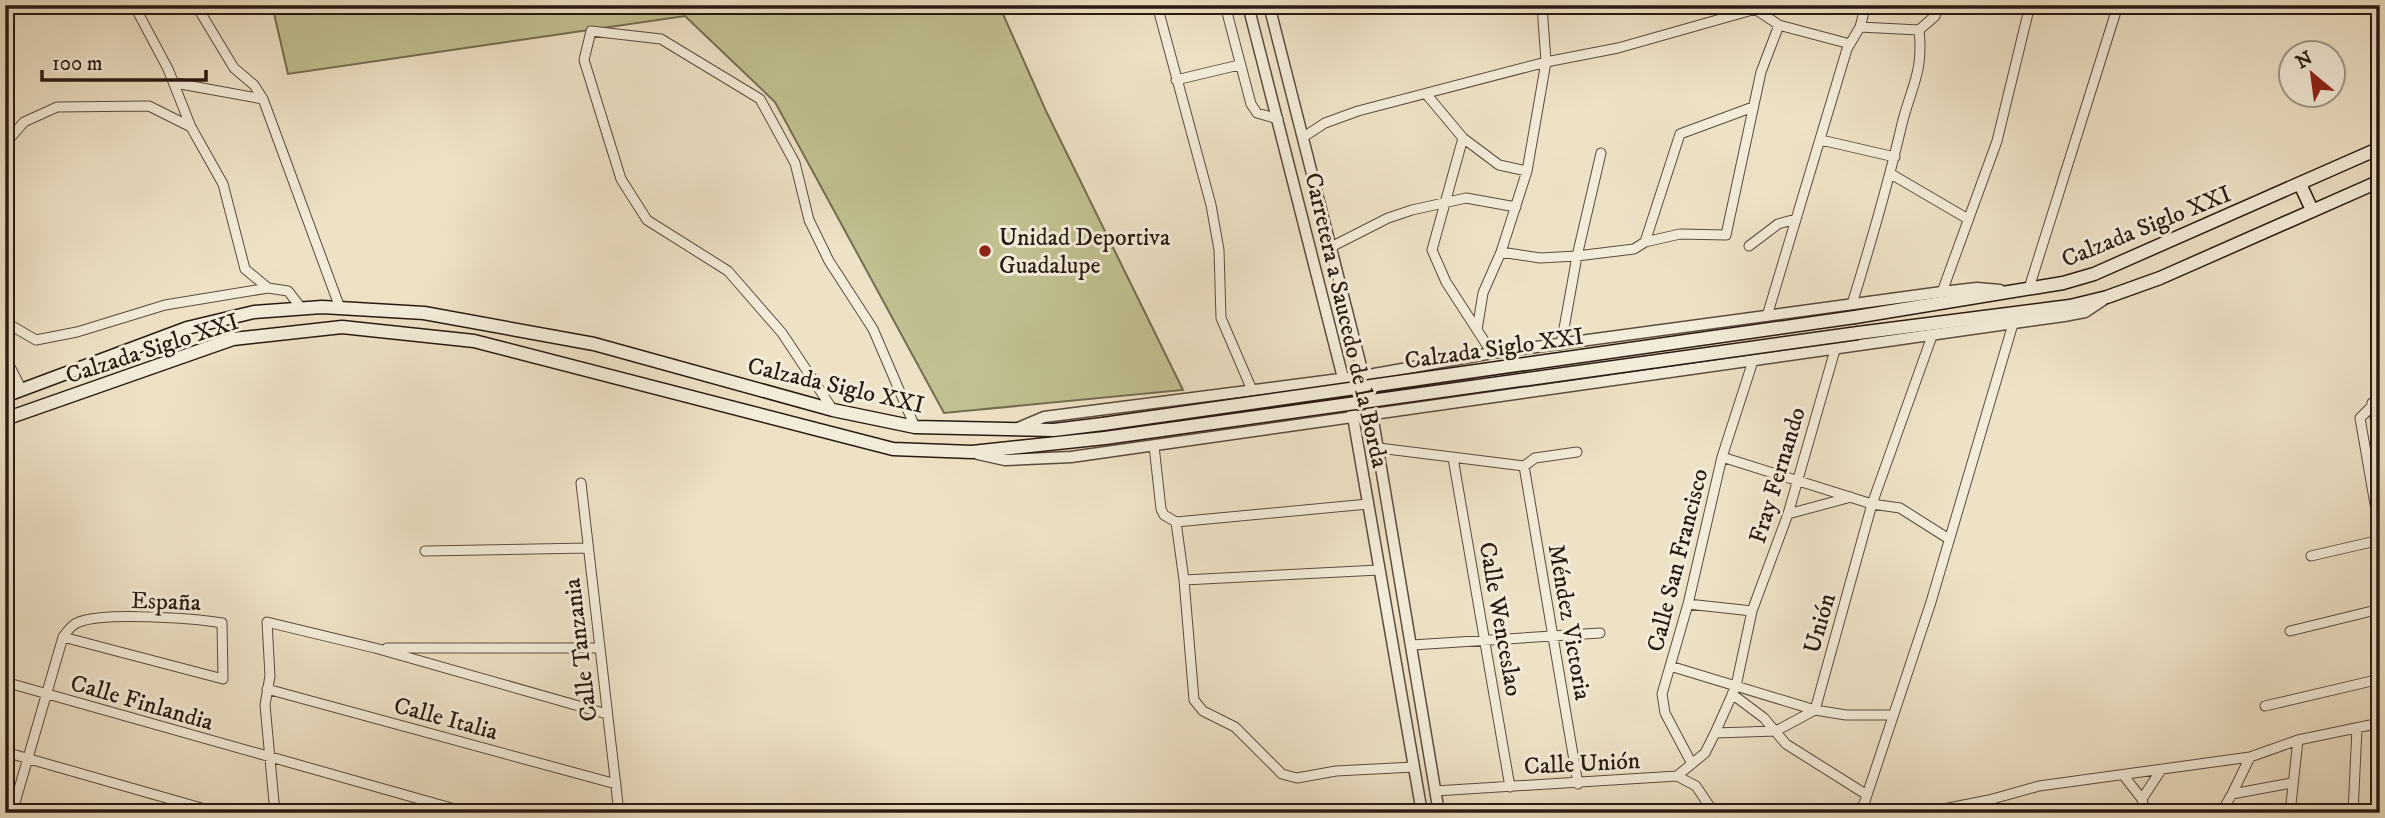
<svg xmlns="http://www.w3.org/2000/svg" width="2385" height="818" viewBox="0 0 2385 818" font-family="'IM FELL DW Pica',serif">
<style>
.green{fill:#c1c090;stroke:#746d50;stroke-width:2}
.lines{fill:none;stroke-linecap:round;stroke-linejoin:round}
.minor-casing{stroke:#5a4c3e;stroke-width:11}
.tertiary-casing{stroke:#5a4c3e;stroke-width:13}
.secondary-casing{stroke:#281a11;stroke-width:15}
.minor{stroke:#f4ecda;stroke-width:9}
.tertiary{stroke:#f4ecda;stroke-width:10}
.secondary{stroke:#f4ecda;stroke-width:12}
.secondary-bridge-casing{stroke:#281a11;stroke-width:15;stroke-linecap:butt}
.secondary-bridge{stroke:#f4ecda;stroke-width:12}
.poi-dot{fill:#8f2418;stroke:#f4ecda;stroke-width:2.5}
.labels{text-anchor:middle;stroke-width:6;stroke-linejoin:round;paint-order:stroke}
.street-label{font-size:24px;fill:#281a11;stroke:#f4ecda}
.poi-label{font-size:24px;fill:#281a11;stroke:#f4ecda;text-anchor:start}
</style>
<rect width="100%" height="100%" fill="#eee2c6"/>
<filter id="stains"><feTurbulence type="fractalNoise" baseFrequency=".00286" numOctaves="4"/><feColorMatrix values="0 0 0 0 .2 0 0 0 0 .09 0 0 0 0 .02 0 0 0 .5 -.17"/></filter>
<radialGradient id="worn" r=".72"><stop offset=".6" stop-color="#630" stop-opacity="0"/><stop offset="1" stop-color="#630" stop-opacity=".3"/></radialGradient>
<path class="green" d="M272,5h727l47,106 137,279 -239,23 -169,-311 -90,-86 -397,58z"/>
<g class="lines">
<g class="minor-casing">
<path id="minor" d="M134,5l34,64 23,58 32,57 22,85 23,19 20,3 14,18
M196,5l38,63 20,17 9,14 77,209
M1157,5l54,200 8,45 2,68 31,72
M1225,5l26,99 6,9 21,6
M1755,9l24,16 71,19
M1860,27l59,3 16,-14 4,-11
M1176,80l63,-15
M175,83l88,16
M1427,95l36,43 36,27 28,6
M1305,136l20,-13 33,-12 188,-49 72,-14 152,-43
M1463,138l-31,112 14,32 46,71
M1821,140l74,17
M5,144l19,-22 33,-15 92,-1 42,21
M1891,174l77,45
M1645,242l35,-108 73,-27
M1749,246l29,-22 18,-5
M1329,248l59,-30 24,-8 54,-12 50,9
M1501,252l39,6 37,-2 57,-7 11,-7 35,-8 46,1 35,-163 18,-47
M2029,288l89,-283
M1942,292l55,-151 33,-136
M1852,304c18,-58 35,-116 49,-176 9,-40 23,-54 18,-98
M1767,316l80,-267 13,-22 6,-22
M5,322l31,18 41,-8 88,-27 103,-17
M1477,330l6,-37 18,-41 26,-81 19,-109 -4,-57
M1561,345l16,-89 24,-103
M5,357l17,33
M2380,398l-20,20 20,115
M2372,403l8,39
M833,410l-51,-77 -54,-62 -81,-51 -26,-41 -37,-119 7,-29 70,8 99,60 35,64 14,57 20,41 44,68 42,98
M1154,446l7,63 3,6 12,7 8,58 10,120 9,11 32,16 47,47 15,4 39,-7 78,-4
M1379,448l145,18 11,-8 42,-6
M1722,457l150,47 28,4 49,31
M1453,458l57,329
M1524,466l54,318
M581,483l38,330
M1788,514l63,-17
M1176,522l192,-18
M425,551l163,-3
M2311,556l69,-16
M1184,580l195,-10
M1688,604l64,7
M2290,631l90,-22
M1412,645l188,-12
M387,648h213
M1670,666l145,44 31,5h47
M5,682l464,131
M267,689l349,95
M1732,694l32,24 22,26 81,51
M2265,706l115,-27
M1715,733l21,-47 16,-75 36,-97 47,-164
M5,752l214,61
M2250,757l-18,37 59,-11
M1692,764l-27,-51 -3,-19 26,-90 34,-147 31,-96
M1677,776l28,-23 10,-20 61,-2 39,-21 57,-206 60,-168
M2124,776l18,23 3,14
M1435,791l242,-15 19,10 18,27
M2142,799l19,-29
M12,813l51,-176c4,-6 9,-13 16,-15 26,-10 114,-4 143,1l1,56 -160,-42
M275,813l-10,-108 5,-29 -3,-54 108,26 232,66
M1854,813l10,-9 67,-202 82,-278
M1923,813l66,-13 50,-14 211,-29 48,-17 82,-17
M2221,813l11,-19
M2290,813l8,-73
M2353,813l4,-85"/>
</g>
<g class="tertiary-casing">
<path id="tertiary" d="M1248,5l96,377
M1269,5l96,377
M1371,408l68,405
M1352,411l70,402
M1018,428l26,-11 319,-41 129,-23 450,-61 35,-4 23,2
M978,454l27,6 66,-3 993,-141 21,-4 18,-12"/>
</g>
<g class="secondary-casing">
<path id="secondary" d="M2300,184l12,26
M1855,317l208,-34 31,-9 286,-126
M1858,333l212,-27 37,-9 53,-19 220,-97
M5,396l182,-68 67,-16 68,-5 102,6 170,31 239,66 82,17 139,3 49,-6
M5,419l228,-80 109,-12 132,14 419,108 79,3 133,-14"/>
</g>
<use href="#minor" class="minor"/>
<use href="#tertiary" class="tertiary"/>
<use href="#secondary" class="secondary"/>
<g class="secondary-bridge-casing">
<path id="secondary-bridge" d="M1103,424l752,-107
M1105,438l753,-105"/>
</g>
<use href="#secondary-bridge" class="secondary-bridge"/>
</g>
<circle class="poi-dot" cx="985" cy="251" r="7"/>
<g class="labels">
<g class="street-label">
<text transform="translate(2146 226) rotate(-22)" y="8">Calzada Siglo XXI</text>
<text transform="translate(1347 320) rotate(77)" y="8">Carretera a Saucedo de la Borda</text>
<text transform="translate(152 348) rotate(-18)" y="8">Calzada Siglo XXI</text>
<text transform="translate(1494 348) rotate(-8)" y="8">Calzada Siglo XXI</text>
<text transform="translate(836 385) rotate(13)" y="8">Calzada Siglo XXI</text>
<text transform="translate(1777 475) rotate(-73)" y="8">Fray Fernando</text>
<text transform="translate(1677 560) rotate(-76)" y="8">Calle San Francisco</text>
<text transform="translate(166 601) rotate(2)" y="8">España</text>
<text transform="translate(1501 619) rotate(80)" y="8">Calle Wenceslao</text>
<text transform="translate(1570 622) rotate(80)" y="8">Méndez Victoria</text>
<text transform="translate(1819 623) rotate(-74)" y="8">Unión</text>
<text transform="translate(580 650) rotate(-97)" y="8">Calle Tanzania</text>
<text transform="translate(142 702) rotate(16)" y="8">Calle Finlandia</text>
<text transform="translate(446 718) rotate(15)" y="8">Calle Italia</text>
<text transform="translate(1582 763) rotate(-3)" y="8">Calle Unión</text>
</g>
<g class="poi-label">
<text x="999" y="245">Unidad Deportiva<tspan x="999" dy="28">Guadalupe</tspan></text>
</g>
</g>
<rect width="2385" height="818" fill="none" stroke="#eee2c6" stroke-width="28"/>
<rect x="7" y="7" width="2371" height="804" fill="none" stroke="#281a11" stroke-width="3.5"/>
<rect x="14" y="14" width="2357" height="790" fill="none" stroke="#281a11" stroke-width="2"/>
<g transform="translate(2312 74) rotate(331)"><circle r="33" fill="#f4ecda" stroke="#a2988a" stroke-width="2"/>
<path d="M0-5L12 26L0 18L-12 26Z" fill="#8f2418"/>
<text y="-10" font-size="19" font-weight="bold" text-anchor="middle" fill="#281a11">N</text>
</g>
<path d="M42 70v10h164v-10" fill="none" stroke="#281a11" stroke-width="3.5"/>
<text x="52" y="70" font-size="21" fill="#281a11" stroke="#f4ecda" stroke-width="5" paint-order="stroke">100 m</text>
<rect width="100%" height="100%" filter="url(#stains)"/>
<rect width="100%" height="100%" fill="url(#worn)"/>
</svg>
